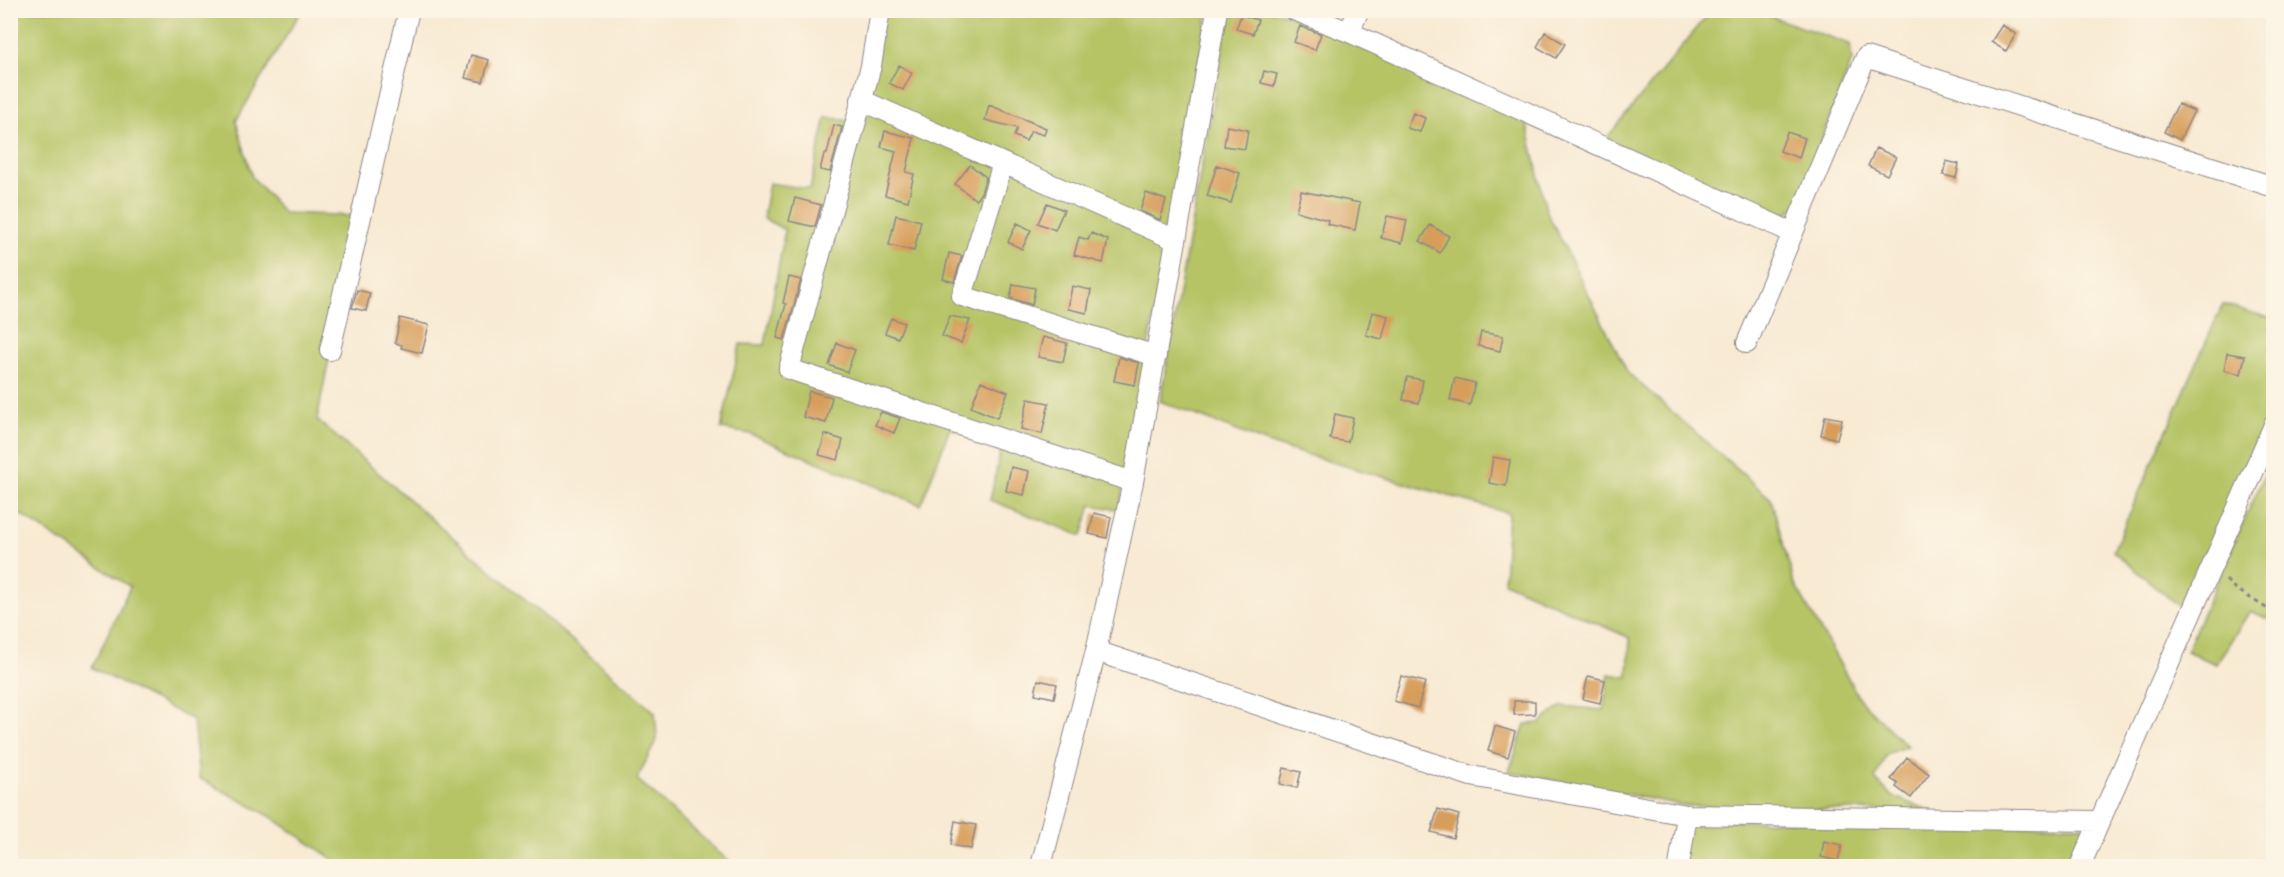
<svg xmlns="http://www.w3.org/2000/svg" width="2284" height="877" viewBox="0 0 2284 877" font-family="'Playpen Sans',sans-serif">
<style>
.green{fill:#b6c466;stroke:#6c7350;stroke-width:1.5}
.building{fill:#d79d5a}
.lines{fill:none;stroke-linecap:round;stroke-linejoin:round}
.minor-casing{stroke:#8d8687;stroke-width:22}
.path{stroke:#8d8687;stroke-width:3;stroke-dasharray:4.5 4.5;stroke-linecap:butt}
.minor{stroke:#fff;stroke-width:20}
</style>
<rect width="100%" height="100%" fill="#fcf5e5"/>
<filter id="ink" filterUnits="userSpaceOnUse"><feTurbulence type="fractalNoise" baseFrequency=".0167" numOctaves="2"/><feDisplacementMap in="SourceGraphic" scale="12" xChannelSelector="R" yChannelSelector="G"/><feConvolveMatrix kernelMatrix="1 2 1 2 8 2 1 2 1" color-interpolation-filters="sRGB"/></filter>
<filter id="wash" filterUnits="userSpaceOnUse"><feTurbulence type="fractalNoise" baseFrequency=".008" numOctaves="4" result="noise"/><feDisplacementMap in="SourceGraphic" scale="24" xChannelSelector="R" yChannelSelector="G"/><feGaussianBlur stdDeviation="1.35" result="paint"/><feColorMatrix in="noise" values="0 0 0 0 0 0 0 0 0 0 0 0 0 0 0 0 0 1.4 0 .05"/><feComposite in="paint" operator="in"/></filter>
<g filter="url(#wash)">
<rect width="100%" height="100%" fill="#f8ead3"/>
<path class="green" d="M13,11h288l-65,110 16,56 32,36 73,3 -40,204 338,292 2,27 -20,40 97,87h-391l-75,-51 -69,-37 -6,-58 -101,-52 38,-81 -119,-79 -1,-493z
M874,11h334l-89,499 -28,-5 -9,31 -92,-36 12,-56 -52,-16 -29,77 -171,-71 -29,-5 19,-85 25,1 20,-115 -22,-12 6,-35 41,6 16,-72 24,4z
M1229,11h46l33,10 218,99 20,90 82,163 143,126 23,84 67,118 46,45 -20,8 -12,25 17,17 42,16 -247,-6 -178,-34 16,-48 15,-1 22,-17 41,4 6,-36 19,3 2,-39 -126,-56 4,-69 -235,-68 -113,-44z
M1711,11h44l95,33 2,16 -56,147 -14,9 -176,-77z
M2223,304l50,15v98l-92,191 -68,-57z
M2273,456v165l-23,-10 -34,53 -30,-13z
M1676,820l410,5 -16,41h-402z"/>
<g id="blocks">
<path class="building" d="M1241,15l17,5 -5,14 -17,-5z
M2002,25l14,9 -10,17 -15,-9z
M1300,26l21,8 -6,16 -21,-8z
M1545,32l20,12 -9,14 -19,-11z
M471,55l18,5 -6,22 -18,-4z
M899,65l13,8 -9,17 -14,-7z
M1264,71l13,3 -3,12 -13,-3z
M2178,104l16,7 -14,29 -16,-8z
M989,105l57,23 -2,7 -13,-4 -5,10 -12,-5 3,-8 -32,-8z
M1413,113l12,5 -5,14 -13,-4z
M834,125l8,2 -12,45 -10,-2 4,-16h3z
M1227,126l21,4 -3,19 -21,-3z
M885,131l29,7 -8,34 8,2 -6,27 -23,-6 11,-44 -15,-4z
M1787,132l18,6 -6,20 -19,-7z
M1876,148l20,9 -9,18 -19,-9z
M1946,161l13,3 -3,14 -13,-3z
M970,165l16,12 -5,16 -5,7 -21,-16z
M1217,165l23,8 -9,30 -24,-7z
M1301,191l59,12 -5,27 -28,-6 1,-4 -32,-9z
M1146,193l20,7 -6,20 -20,-9z
M795,198l26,7 -6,22 -26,-6z
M1047,203l17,7 -9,20 -17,-7z
M896,215l25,6 -7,30 -25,-6z
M1387,216l20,4 -5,23 -21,-5z
M1017,223l14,7 -9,19 -14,-7z
M1430,225l19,11 -9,17 -20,-12z
M1091,233l17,7 -5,23 -29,-8 5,-18 9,3z
M949,253l13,3 -8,26 -11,-3z
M789,277l12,3 -17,60 -7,-2 9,-34 -3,-1z
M1013,284l22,4 -3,17 -22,-7z
M1072,286l19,4 -4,23 -19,-4z
M357,290l13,3 -4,18 -14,-3z
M1372,312l16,4 -6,23 -16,-4z
M950,316l20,4 -9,23 -19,-7z
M400,318l29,7 -7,28 -21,-5 1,-3 -7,-2z
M891,318l13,5 -6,15 -13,-5z
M1481,332l22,4 -3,15 -22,-5z
M1043,337l24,6 -4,19 -25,-5z
M837,343l18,7 -8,22 -18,-7z
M2227,353l18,3 -4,18 -17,-4z
M1119,357l20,6 -4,22 -21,-4z
M1407,377l16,3 -4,23 -16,-3z
M1455,378l20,5 -5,22 -20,-5z
M981,381l27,11 -11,26 -26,-11z
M809,391l23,6 -6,26 -23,-6z
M1028,399l21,4 -7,31 -21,-5z
M881,412l19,6 -6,15 -19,-8z
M1335,414l18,4 -5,24 -18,-3z
M1825,416l17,3 -5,20 -16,-4z
M825,434l18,6 -5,20 -19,-5z
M1493,457l17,3 -4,26 -17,-3z
M1011,467l18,4 -5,24 -18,-4z
M1094,513l17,4 -4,21 -18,-4z
M1401,676l24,6 -7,26 -24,-7z
M1588,676l17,4 -5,23 -17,-4z
M1038,680l19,4 -3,14 -19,-4z
M1514,701h21v13l-21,1z
M1495,726l20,6 -7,25 -20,-6z
M1907,757l22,17 -18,24 -15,-11 2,-3 -7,-5z
M1284,768l17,4 -4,16 -17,-4z
M1438,809l21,6 -6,23 -22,-6z
M955,821l21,4 -5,24 -20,-4z
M1824,841l18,4 -4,16 -17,-4z"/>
</g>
</g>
<g filter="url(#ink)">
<use href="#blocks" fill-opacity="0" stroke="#8d8687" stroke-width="1.5"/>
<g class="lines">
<g class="minor-casing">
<path id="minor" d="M880,10l-9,56 -82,303 344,113
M1217,10l-84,472 -37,169 375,125 216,39 411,6
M1294,10l55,22 444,201
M1349,32l10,-22
M861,100l315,140
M1003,163l-41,133 194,60
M1747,343l119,-286 408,130
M330,350l79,-340
M1041,866l55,-215
M1679,866l8,-51
M2080,866l194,-441"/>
</g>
<path class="path" d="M2226,580l7,7 41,26"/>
<use href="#minor" class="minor"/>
</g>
</g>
<rect width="2284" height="877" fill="none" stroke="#fcf5e5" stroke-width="36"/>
</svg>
